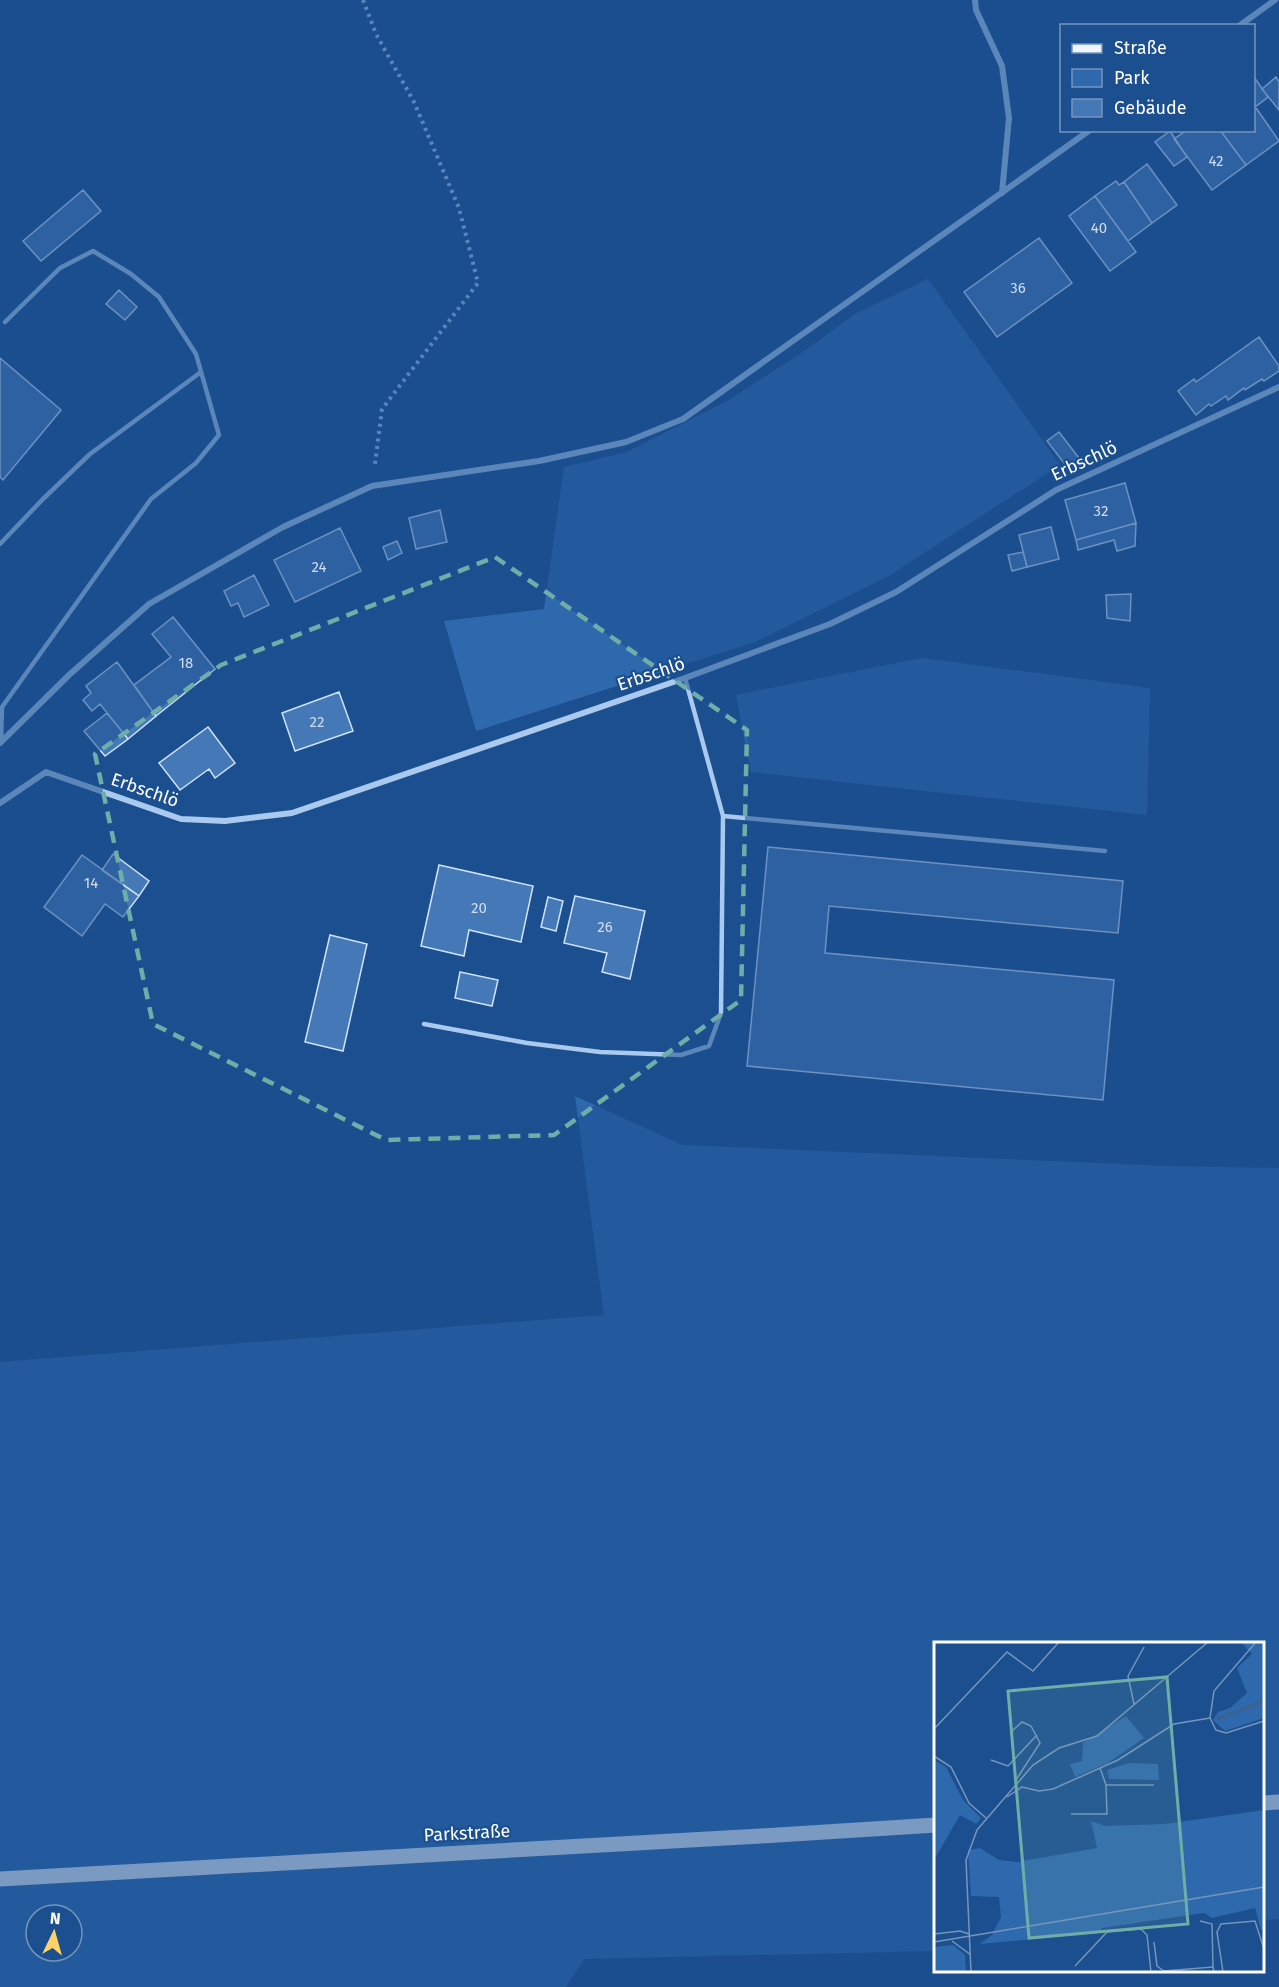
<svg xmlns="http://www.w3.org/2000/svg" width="1279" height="1987" viewBox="0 0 1279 1987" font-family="'Fira Sans',sans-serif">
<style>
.green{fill:#2e69ad;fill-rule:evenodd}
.building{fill:#4478b7;stroke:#cfe3fa;stroke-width:1.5}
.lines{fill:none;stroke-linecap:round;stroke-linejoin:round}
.path{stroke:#a9c9ee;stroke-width:4;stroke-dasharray:3 4.5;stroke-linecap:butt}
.service{stroke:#a9c9ee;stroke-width:4.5}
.minor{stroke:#a9c9ee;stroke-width:6}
.primary{stroke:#f0f6ff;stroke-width:15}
.marked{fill:none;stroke:#6fada8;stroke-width:4.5;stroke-dasharray:12 8;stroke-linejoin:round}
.labels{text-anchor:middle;stroke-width:4.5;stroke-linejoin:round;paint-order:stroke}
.number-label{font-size:15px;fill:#d0dded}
.street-label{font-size:18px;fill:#fff;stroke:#1b4f8f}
.inset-river{fill:none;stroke:#3c6290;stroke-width:3}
.inset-road{fill:none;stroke:#7695bc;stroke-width:1.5}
.view{fill:#6fada8;fill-opacity:0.15;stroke:#6fada8;stroke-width:3}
.inset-edge{fill:none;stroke:#fff;stroke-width:3}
</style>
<rect width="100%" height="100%" fill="#1b4f8f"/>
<path class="green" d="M928,279l132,186 -173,112 -132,65 -279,89 -32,-110 100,-12 20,-142 63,-15 100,-51 79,-51 49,-36z
M922,658l228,30 -3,127 -396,-43 -15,-77z
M575,1096l107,49 485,21 112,2v751l-16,1 -1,-276h-326v305l-3,2 -349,8 -18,28h-566v-625l604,-47zM36,1915h36v36h-36z"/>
<path class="building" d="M1254,77l14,20 -13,10 -1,-2z
M1276,77l3,5v28l-17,-21z
M1254,105l25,36 -33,24 -26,-35h34z
M1187,130h33l26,35 -34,25 -38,-51z
M1170,131l17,26 -13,9 -19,-24z
M1147,164l30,41 -25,18 -28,-41z
M1116,181l3,4 5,-3 28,41 -24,18 -33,-45z
M83,190l18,21 -60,50 -18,-20z
M1095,196l41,56 -26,19 -41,-55z
M1039,238l33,45 -75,54 -33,-45z
M119,290l18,17 -12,13 -19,-16z
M1259,337l20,29v5l-15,10 -2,-2 -17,11 -1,-2 -16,12 -2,-4 -15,10 -2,-2 -13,11 -18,-24 16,-12 2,3z
M0,358l61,52 -58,70 -3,-3z
M1059,432l20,26 -12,9 -20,-26z
M1125,483l11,40 -60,17 -11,-40z
M440,510l7,32 -31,7 -7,-31z
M1136,523l-1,23 -18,5 -3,-11 -36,10 -2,-10z
M1051,527l8,32 -32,8 -8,-32z
M340,528l21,43 -66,31 -21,-42z
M397,541l5,12 -14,7 -5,-13z
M1023,552l4,15 -15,4 -4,-16z
M254,575l15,30 -25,12 -6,-14 -7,3 -7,-15z
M1131,594l-1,27 -23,-3 -1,-23z
M173,617l42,52 -59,47 -22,-31 37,-28 -19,-23z
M117,662l39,54 -28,23 -28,-35 -8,7 -9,-11 8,-7 -5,-7z
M339,692l14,39 -58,20 -13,-38z
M107,713l21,26 -23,17 -21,-25z
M208,727l27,36 -20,15 -6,-9 -29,21 -21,-27z
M768,847l355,34 -5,52 -289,-27 -4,47 289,27 -11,120 -356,-34z
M113,854l36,27 -10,15 -37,-26z
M82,855l57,41 -16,21 -18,-13 -23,32 -38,-29z
M439,865l94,21 -12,56 -52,-12 -5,26 -43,-10z
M575,896l70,15 -15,68 -28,-7 5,-19 -43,-10z
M548,897l15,4 -7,30 -15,-4z
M330,935l37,9 -24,107 -38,-9z
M460,972l38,8 -6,26 -37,-8z"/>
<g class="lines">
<path class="path" d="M363,0l13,34 38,68 45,106 19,75 -96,126 -7,55"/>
<path class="service" d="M0,544l43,-45 47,-45 111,-82
M1,742l1,-35 149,-208 45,-36 23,-28 -23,-81 -37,-57 -28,-23 -38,-23 -33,17 -55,54
M723,816l382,35
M424,1024l103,19 73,9 81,3 28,-9 12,-33 2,-197 -38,-138"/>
<path class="minor" d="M975,0l1,10 26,56 7,52 -7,75
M1239,26l36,-26
M0,743l69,-68 80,-71 134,-77 89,-41 167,-25 87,-19 57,-23 407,-289
M0,803l46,-31 135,47 44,2 67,-8 393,-135 145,-54 66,-32 160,-102 223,-103"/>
<path class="primary" d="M1262,1803l17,-1
M0,1879l761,-43 175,-11"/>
</g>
<path d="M0 0H1279V1987H0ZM495,557l252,173 -6,270 -187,135 -168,5 -233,-116 -58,-270 126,-89z" fill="#1b4f8f" fill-opacity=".55" fill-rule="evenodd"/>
<path class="marked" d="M495,557l252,173 -6,270 -187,135 -168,5 -233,-116 -58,-270 126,-89z"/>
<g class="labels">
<g class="number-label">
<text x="1216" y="166">42</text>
<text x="1099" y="233">40</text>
<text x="1018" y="293">36</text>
<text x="1101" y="516">32</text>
<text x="319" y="572">24</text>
<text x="186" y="668">18</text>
<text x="317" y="727">22</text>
<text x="91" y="888">14</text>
<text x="479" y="913">20</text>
<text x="605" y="932">26</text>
</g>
<g class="street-label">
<text transform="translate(1084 461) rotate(-25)" y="6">Erbschlö</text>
<text transform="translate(651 674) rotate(-19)" y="6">Erbschlö</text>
<text transform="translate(145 790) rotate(19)" y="6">Erbschlö</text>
<text transform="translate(467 1833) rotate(-3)" y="6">Parkstraße</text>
</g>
</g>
<g transform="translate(934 1642)">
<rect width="330" height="330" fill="#1b4f8f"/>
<path d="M307,0h23v76l-39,13 -12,-11 5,-8 12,-4 17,-15 -10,-25 15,-14zM192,74l18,22 -36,25 -33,14 -5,-13 12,-3 1,-18zM0,118l12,7 17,33 18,18 -5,6 -16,-9 -26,45zM195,121l29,1 1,16 -50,-1 -2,-9zM330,168v119l-3,1 -6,-22 -43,10 -8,-5 -102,15 -3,5 -119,11 12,-9 9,-18 -2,-20 -28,-1 -3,-46 12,-2 19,12 18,2 80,-14 -6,-27 14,5 60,-2zM19,303l12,10 1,17h-32v-25z" fill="#2e69ad"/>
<path class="inset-river" d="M283,77l47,-18"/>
<path class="inset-road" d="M322,0l-42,49 -4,27 6,12 10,3 38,-12M200,62l-6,-28 16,-29M0,87l73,-77 26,19 26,-29M78,89l10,-9 9,4 9,17 -24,37M0,114l17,11 18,36 17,15M57,118l17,6 29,-31M172,143h48M73,155l15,-10 17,4 14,-2 65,-29 56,-36 36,-6M137,172h36l-1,-29 -6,-17M266,279l12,3 1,43M0,292l26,-3 9,3M18,299l19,14M0,300l330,-55M220,300l3,24 7,5 49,-4 1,5M141,324l32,-34 34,-3 6,6 4,37M37,330l-5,-112 11,-30 56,-65 26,-17 38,-12 111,-94M289,330l-6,-40 4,-8 34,-3 9,28"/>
<path class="view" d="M233,35l21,247 -159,14 -21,-247z"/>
<rect width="330" height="330" class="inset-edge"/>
</g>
<rect x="1060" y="24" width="195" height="108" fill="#1b4f8f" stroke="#7695bc" stroke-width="1.5"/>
<rect x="1072" y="44" width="30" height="9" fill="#f0f6ff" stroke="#7695bc" stroke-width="1.5"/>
<text x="1114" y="54" font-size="18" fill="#ffffff">Straße</text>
<rect x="1072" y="69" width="30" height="18" fill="#2e69ad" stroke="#7695bc" stroke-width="1.5"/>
<text x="1114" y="84" font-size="18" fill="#ffffff">Park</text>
<rect x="1072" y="99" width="30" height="18" fill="#4478b7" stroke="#7695bc" stroke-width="1.5"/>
<text x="1114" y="114" font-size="18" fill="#ffffff">Gebäude</text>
<g transform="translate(54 1933) rotate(5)"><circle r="28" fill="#1b4f8f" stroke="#7695bc" stroke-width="1.5"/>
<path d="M0-4.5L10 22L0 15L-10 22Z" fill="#ffd166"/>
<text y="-9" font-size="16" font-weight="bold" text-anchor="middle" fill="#ffffff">N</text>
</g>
</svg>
